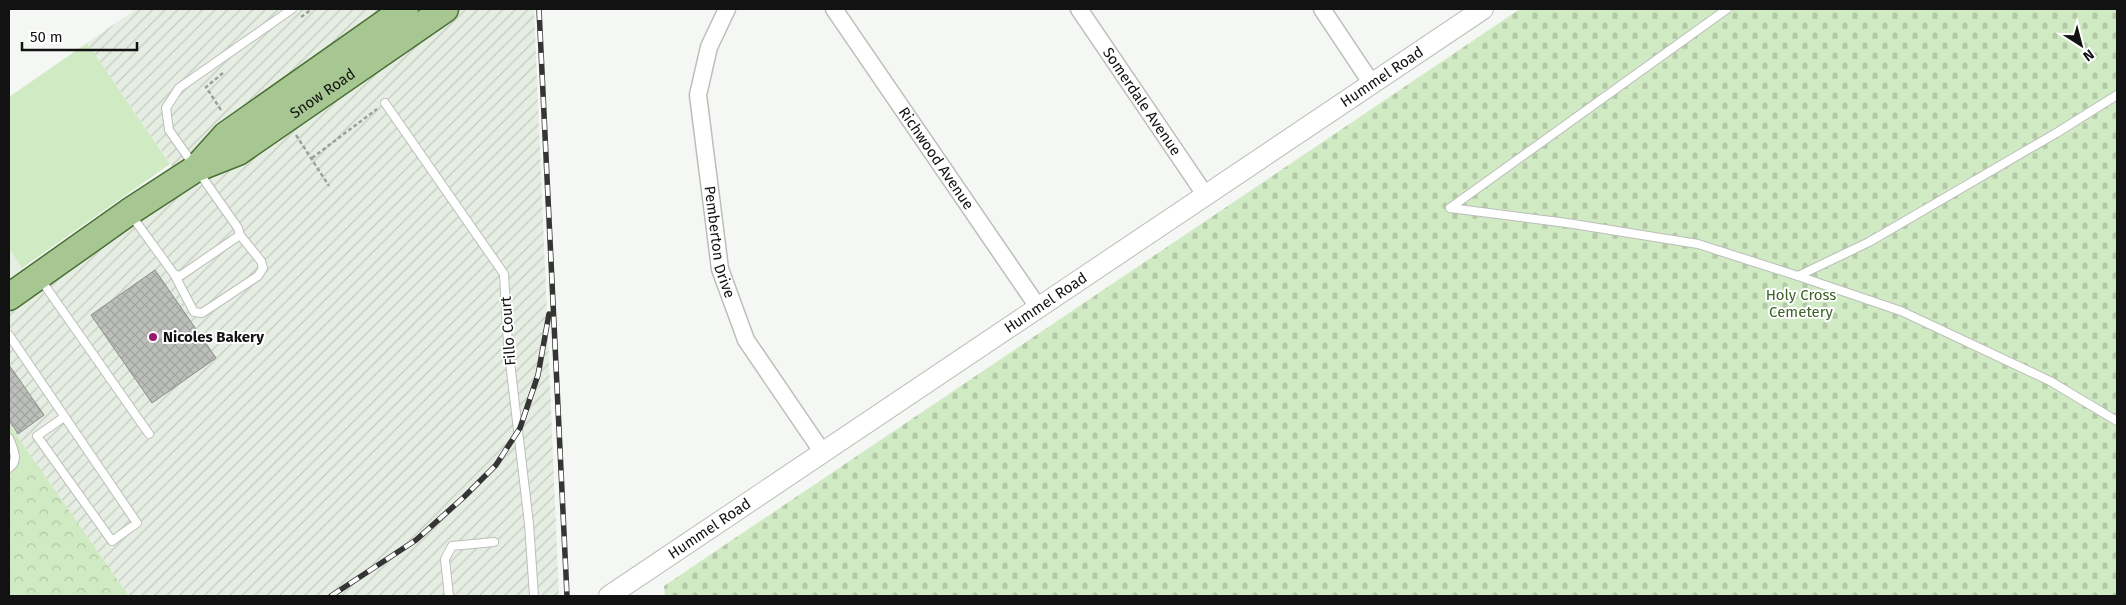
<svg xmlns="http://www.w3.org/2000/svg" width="2126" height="605" viewBox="0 0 2126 605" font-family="'Fira Sans',sans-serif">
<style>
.built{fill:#e6eee3}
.industrial{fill:url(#industrial-furrows)}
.green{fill:#d0eac3}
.forest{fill:url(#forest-crowns)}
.cemetery{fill:url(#cemetery-stones)}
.building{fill:url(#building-cross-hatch);stroke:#8b8d8a}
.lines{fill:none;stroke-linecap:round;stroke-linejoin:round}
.service-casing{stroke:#bcbeba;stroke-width:10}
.minor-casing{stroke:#bcbeba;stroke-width:19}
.tertiary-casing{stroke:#bcbeba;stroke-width:22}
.primary-casing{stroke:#4b7035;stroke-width:29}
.path{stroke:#9d9f9c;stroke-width:2.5;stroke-dasharray:4 2.5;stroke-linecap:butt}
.service{stroke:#fff;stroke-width:8}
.minor{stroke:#fff;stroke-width:16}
.tertiary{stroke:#fff;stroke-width:20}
.primary{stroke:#a6c791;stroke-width:26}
.rail-casing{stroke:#343534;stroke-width:5.5}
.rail{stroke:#fff;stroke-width:4;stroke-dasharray:11;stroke-linecap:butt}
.poi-dot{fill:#98186f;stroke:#fff;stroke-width:2}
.labels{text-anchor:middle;stroke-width:4;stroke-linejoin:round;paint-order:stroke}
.street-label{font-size:15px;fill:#111211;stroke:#fff}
.park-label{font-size:15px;fill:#3e6128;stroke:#fff}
.poi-label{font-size:15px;font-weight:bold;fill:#111211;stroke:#fff;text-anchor:start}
</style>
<defs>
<pattern id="industrial-furrows" width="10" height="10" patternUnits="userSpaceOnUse" patternTransform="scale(1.25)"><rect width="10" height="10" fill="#e6eee3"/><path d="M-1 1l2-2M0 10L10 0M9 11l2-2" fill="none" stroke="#c4cbc2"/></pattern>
<pattern id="forest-crowns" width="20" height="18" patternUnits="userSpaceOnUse" patternTransform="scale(1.25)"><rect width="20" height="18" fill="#d0eac3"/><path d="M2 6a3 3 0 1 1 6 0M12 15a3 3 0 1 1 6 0" fill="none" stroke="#b2c8a6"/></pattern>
<pattern id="cemetery-stones" width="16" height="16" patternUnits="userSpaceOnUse" patternTransform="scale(1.25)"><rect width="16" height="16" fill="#d0eac3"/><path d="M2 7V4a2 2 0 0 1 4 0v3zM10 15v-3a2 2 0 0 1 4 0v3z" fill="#b2c8a6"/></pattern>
<pattern id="building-cross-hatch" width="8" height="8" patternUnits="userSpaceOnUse" patternTransform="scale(1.25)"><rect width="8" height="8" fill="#bdbfbb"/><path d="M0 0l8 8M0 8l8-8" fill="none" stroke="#a1a3a0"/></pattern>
</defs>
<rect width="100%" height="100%" fill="#f4f7f3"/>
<path class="built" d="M9,248l19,27 -19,13z"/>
<path class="industrial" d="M136,9h398l25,587h-430l-120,-172v-118l174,-124 -96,-139z"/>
<path class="green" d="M87,43l83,121 -148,104 -13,-20v-151z
M9,424l25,36 -25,18z"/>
<path class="forest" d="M34,460l95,136h-120v-118z"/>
<path class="cemetery" d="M1520,9h597v587h-1452l-1,-10z"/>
<path class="building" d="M155,270l61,88 -64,45 -61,-88z
M9,365l35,50 -26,19 -9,-14z"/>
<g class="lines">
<g class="service-casing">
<path id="service" d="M385,103l119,171 4,71 21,179 5,72
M1450,208l117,15 131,21 100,32 103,35 149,70 67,40
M1450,208l277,-199
M131,215l43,59 6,2 60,-41 -2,-7 -69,-98 -3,-22 13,-20 113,-79
M174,274l20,38 8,1 56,-37 5,-8 -2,-7 -21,-26
M1798,276l71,-34 189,-110 59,-37
M41,280l108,154
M9,335l128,188 -25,18 -75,-105 27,-19
M9,438c4,11 11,22 0,30
M449,596l-4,-37 7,-13 42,-4"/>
</g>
<g class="minor-casing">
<g id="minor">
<path id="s1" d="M727,9l-18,38 -11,48 22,174 26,71 77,113"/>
<path id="s2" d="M834,9l204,298"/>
<path id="s3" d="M1079,9l127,187"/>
<path d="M1322,9l50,75"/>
</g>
</g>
<g class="tertiary-casing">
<g id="tertiary">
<path id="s4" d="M609,596l874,-587"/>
</g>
</g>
<g class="primary-casing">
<g id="primary">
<path d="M199,165l27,-30 179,-126"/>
<path id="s5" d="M9,297l120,-85 66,-43 43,-17 207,-143"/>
</g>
</g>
<path class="path" d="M301,17l11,-8
M221,110l-15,-23 17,-14
M296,135l33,51
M312,158l65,-49"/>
<use href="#service" class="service"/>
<use href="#minor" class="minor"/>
<use href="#tertiary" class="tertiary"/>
<use href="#primary" class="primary"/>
<g class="rail-casing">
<path id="rail" d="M539,9l28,587
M331,596l85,-56 48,-43 32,-32 24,-37 18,-53 11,-61"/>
</g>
<use href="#rail" class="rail"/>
</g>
<circle class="poi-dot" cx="153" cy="337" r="5"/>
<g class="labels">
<g class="street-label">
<text dy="5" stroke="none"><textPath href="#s4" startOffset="931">Hummel Road</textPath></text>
<text dy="5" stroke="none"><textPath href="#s5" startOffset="375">Snow Road</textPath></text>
<text dy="5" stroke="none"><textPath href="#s3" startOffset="112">Somerdale Avenue</textPath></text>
<text dy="5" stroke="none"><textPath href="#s2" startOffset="181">Richwood Avenue</textPath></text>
<text dy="5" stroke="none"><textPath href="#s1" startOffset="240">Pemberton Drive</textPath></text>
<text dy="5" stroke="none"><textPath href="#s4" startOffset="526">Hummel Road</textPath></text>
<text transform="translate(508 331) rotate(-94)" y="5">Fillo Court</text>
<text dy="5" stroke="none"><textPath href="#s4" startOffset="121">Hummel Road</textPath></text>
</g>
<g class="park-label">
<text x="1801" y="300">Holy Cross<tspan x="1801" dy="17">Cemetery</tspan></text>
</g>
<g class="poi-label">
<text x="163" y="342">Nicoles Bakery</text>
</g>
</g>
<rect width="2126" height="605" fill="none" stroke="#111211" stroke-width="20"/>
<g transform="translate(2081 45) rotate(144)" stroke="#ffffff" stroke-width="4" paint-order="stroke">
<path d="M0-4L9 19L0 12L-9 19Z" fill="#111211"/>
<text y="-8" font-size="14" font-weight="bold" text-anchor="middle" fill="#111211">N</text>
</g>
<path d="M22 42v8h115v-8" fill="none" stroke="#111211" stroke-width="2.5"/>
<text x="30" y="42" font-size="15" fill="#111211" stroke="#ffffff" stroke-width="4" paint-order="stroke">50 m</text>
</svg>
